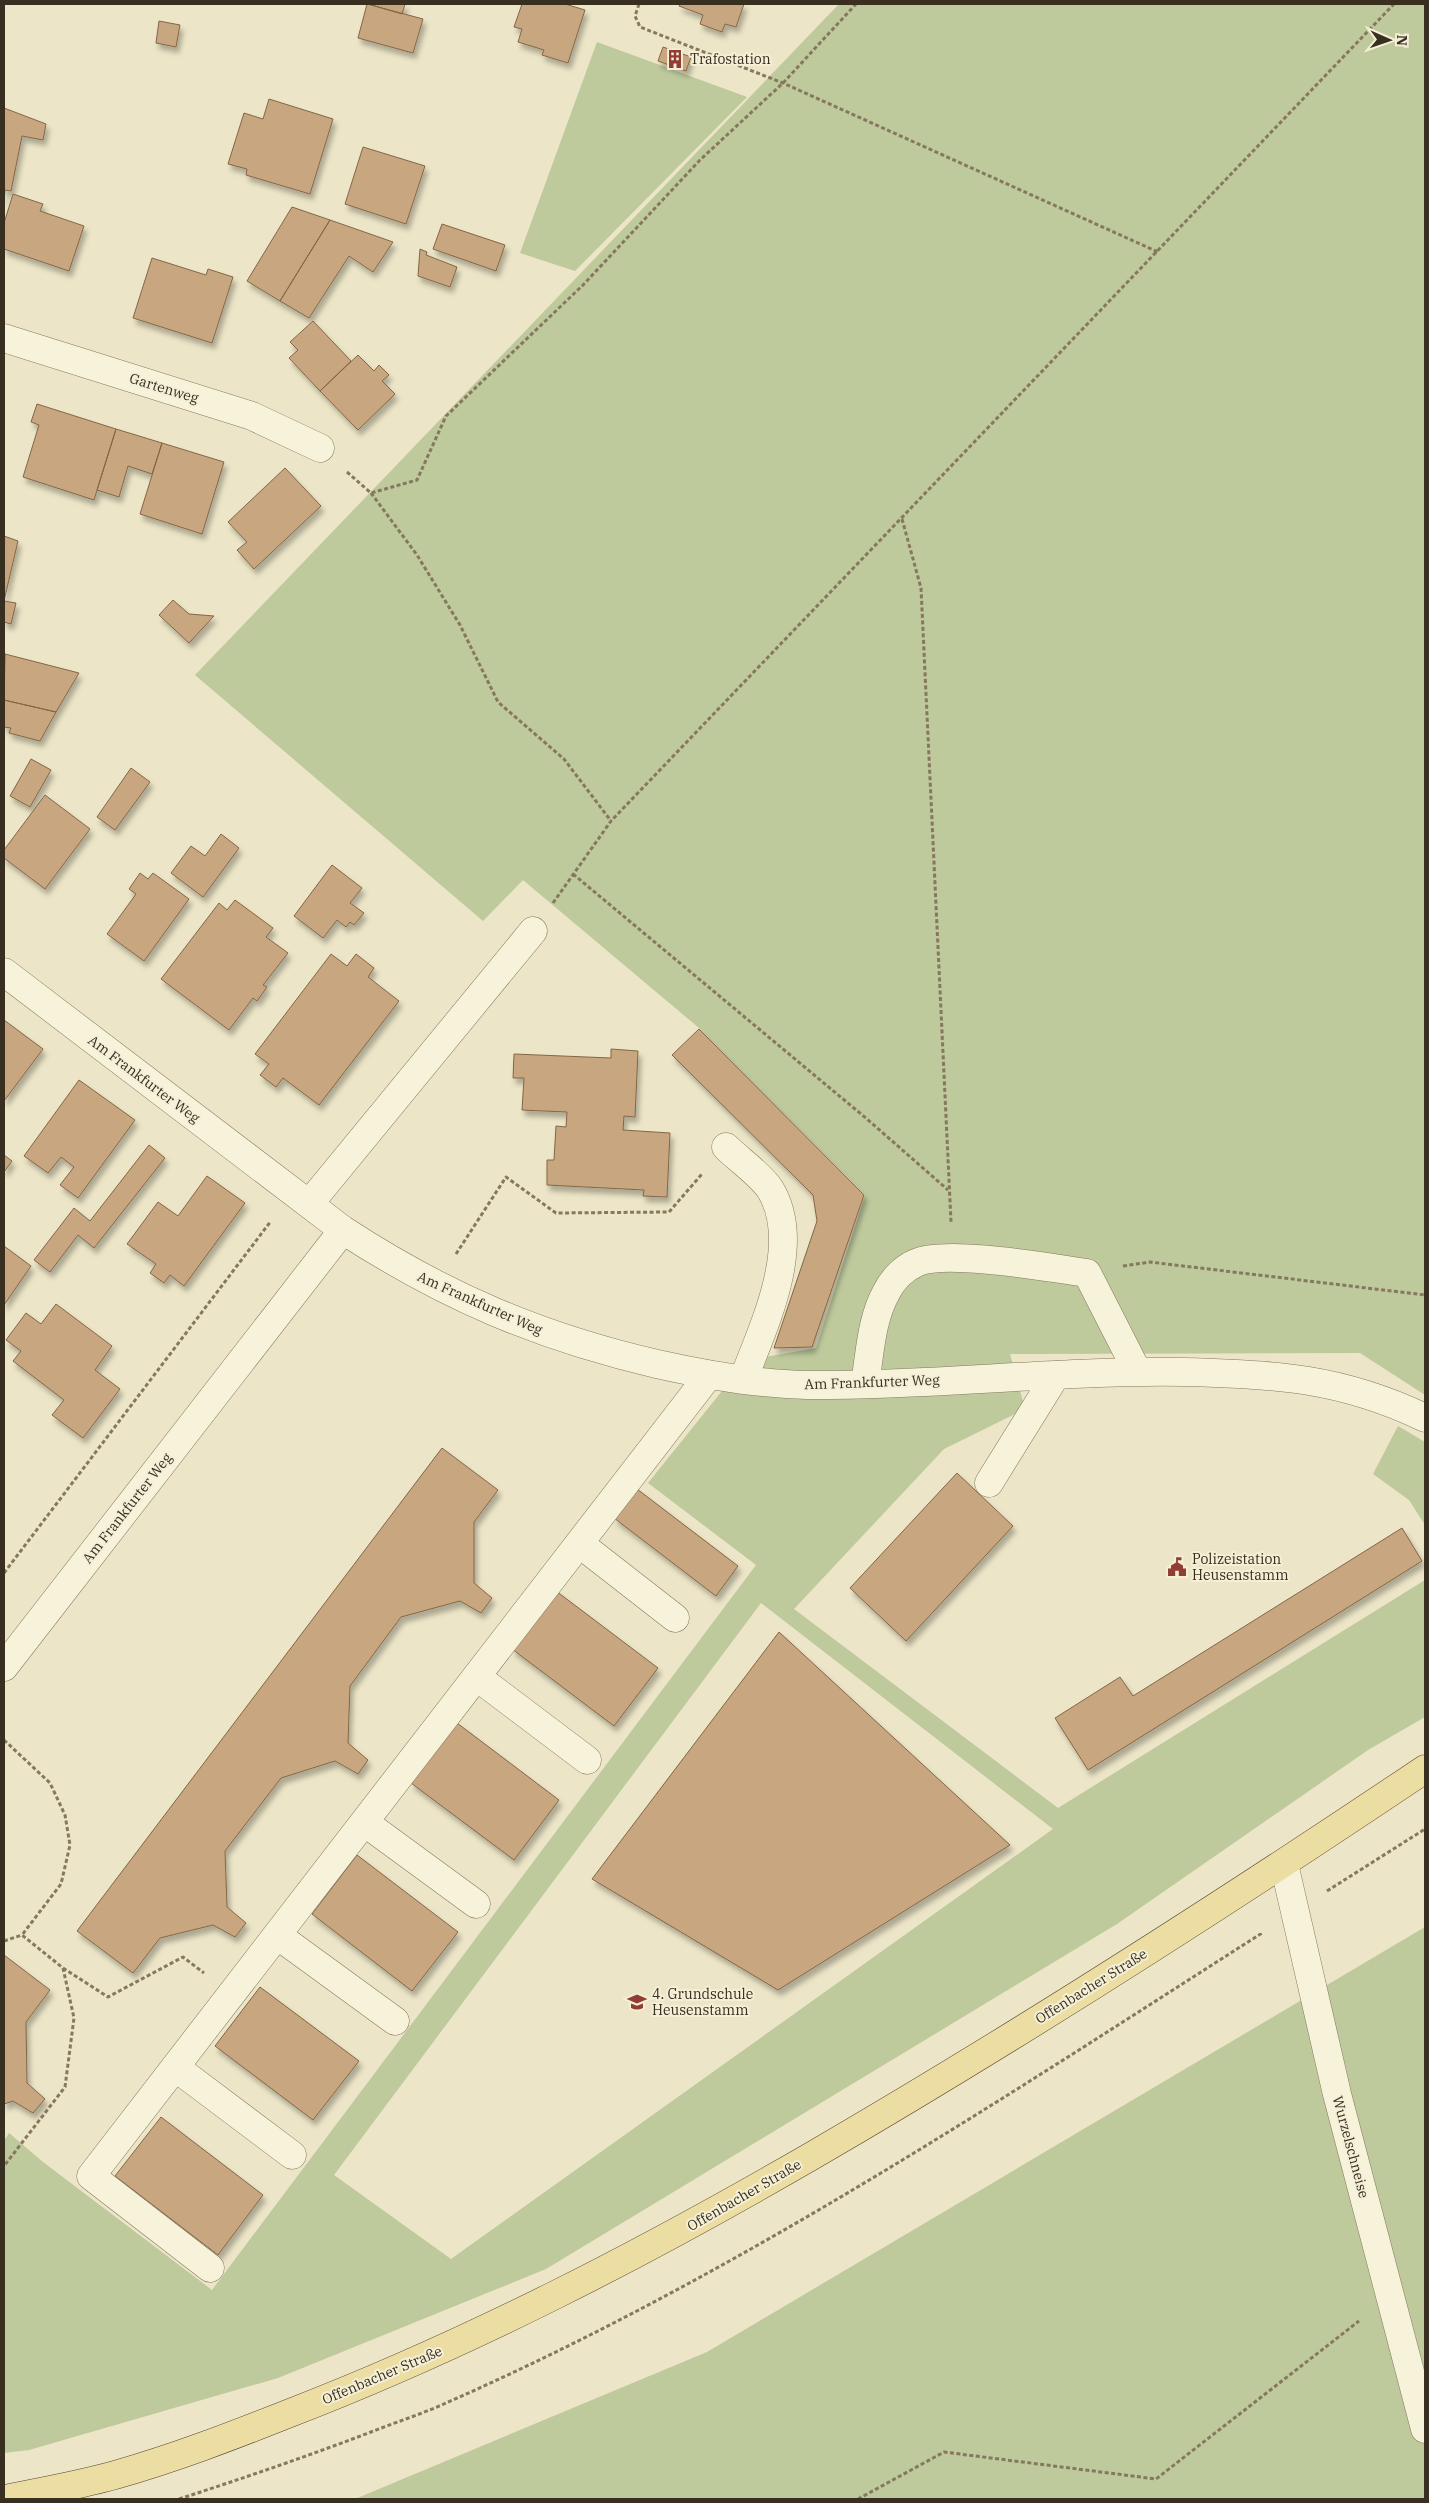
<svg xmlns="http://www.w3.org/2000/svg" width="1429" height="2503" viewBox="0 0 1429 2503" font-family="'IBM Plex Serif',serif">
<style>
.green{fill:#bec99c;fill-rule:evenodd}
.building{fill:#c7a680;stroke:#846645;filter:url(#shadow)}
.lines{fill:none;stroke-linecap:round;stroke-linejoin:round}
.minor-casing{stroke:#86785e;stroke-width:29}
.major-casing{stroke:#554631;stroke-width:29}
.path{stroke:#86785e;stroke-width:3;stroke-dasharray:4 2.5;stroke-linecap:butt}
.minor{stroke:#f7f2da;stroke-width:28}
.major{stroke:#ecdea2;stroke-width:28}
.labels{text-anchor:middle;stroke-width:4;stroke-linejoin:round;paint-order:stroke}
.poi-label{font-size:14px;fill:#382f20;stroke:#f4efd6;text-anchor:start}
.street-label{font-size:14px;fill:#382f20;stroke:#f4efd6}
</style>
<defs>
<filter id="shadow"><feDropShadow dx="3" dy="5.5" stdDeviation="2.5" flood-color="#0004"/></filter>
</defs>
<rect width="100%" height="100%" fill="#ece5c7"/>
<path class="green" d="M839,4h586v1391l-65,-42 -350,1 15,55 -81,40 -150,160 264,199 367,-228v137l-57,33 -251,174 -571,345 -268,109 -249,72 -25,3v-312l5,-8 34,29 169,128 544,-725 -108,-82 99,-123 69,-12 49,-153 -166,-167 -176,-148 -40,41 -288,-246zM761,1603l292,226 -602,430 -117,-84z
M597,42l150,55 -172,174 -55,-18z
M1398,1426l27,16v83l-16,-25 -36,-26z
M1425,1927v572h-1070l352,-147z"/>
<path class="building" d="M367,4l56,15 -10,34 -55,-15z
M368,4h37l-3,10z
M522,4h43l20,6 -17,53 -26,-8 2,-5 -26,-8 4,-13 -8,-2z
M680,4h64l-8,23 -11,-3 -3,8 -22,-8 3,-9 -24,-9z
M159,21l21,4 -4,22 -20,-4z
M663,47l28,10 -5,14 -28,-10z
M269,99l64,20 -23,75 -64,-19 1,-6 -19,-5 16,-51 19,6z
M4,108l42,16 -3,16 -21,-4 -11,55 -6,-1 -1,11z
M363,147l62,19 -19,58 -61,-20z
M13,194l30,10 -3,7 44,15 -15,45 -65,-22v-26z
M292,207l38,13 -50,81 -33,-20z
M330,220l63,22 -20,30 -24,-16 -40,62 -29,-17z
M442,224l63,21 -9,26 -63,-22z
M420,249l7,3 -1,3 31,12 -7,20 -32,-11z
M152,258l54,17 2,-6 25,8 -21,66 -79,-25z
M313,321l38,40 -31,30 -31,-33 9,-8 -8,-8z
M358,355l16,16 5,-6 10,10 -7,6 13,13 -37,36 -38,-39z
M37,404l79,25 -22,71 -71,-23 16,-52 -8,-3z
M116,429l46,14 -10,31 -24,-8 -9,31 -22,-7z
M162,443l62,19 -22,72 -62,-20z
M285,468l36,38 -67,63 -17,-19 10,-8 -19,-20z
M4,536l14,5 -14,60 12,2 -5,21 -7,-2z
M173,600l16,14 25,2 -25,27 -30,-28z
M5,654l74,19 -23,39 -52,-12z
M4,700l52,12 -16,29 -31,-8 2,-5 -7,-1z
M31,759l20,11 -21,37 -20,-11z
M131,768l19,14 -35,48 -18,-13z
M45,795l45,34 -45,60 -41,-31v-8z
M221,834l18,14 -36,49 -32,-24 20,-27 14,10z
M332,865l30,23 -12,15 14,10 -10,12 -4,-3 -4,5 -9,-7 -14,18 -29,-22z
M140,873l8,6 5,-6 36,26 -45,62 -37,-27 29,-40 -7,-5z
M235,900l38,28 -7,9 22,16 -25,32 4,2 -10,14 -4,-3 -24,32 -68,-51 58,-76 8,7z
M331,954l16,12 9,-12 18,14 -6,9 31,24 -80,104 -36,-27 -7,9 -16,-12 9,-11 -14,-10z
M4,1020l39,29 -39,52z
M699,1029l165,166 -52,152 -38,1 43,-127 -4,-26 -141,-140z
M611,1049l27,2 -3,66 -11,-1 -1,14 47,3 -3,64 -24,-1 1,-6 -97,-5v-25h7l2,-34 10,1 1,-15 -45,-2 2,-32h-11l1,-24 97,4z
M79,1080l56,40 -57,78 -18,-13 14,-18 -13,-10 -13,16 -24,-17z
M149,1145l16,13 -71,90 -16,-13 -28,37 -16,-12 40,-52 16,13z
M4,1155l8,6 -8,11z
M207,1176l38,27 -61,83 -14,-11 -6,8 -14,-10 6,-9 -29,-20 31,-42 20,14z
M4,1246l27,20 -27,39z
M56,1304l56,42 -17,24 25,19 -37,49 -31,-23 12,-15 -51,-39 8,-10 -15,-11 20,-27 15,11z
M442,1448l56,42 -24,32v61l18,15 -11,15 -21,-12 -59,16 -51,69 -2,57 20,17 -10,14 -23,-13 -54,17 -56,73 2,56 19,16 -11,14 -22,-12 -53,13 -27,35 -56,-42z
M957,1473l56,53 -107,115 -56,-53z
M637,1489l101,77 -22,30 -102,-78z
M1402,1528l20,33 -334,209 -33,-52 65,-41 13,19z
M556,1591l102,77 -44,58 -102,-77z
M779,1632l231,213 -232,145 -186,-111z
M457,1723l102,77 -45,60 -103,-77z
M357,1855l101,77 -46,59 -100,-77z
M4,1955l46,35 -24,32 1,61 18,16 -12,14 -20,-12 -9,3z
M260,1987l99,74 -46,59 -98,-74z
M161,2117l102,78 -45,60 -103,-79z"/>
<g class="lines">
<g class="minor-casing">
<path id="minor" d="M4,338l248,78 68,32
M4,972l339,258c101,66 197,107 314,134 49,11 100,20 150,21 126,1 252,-15 377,-13 91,2 158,6 241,46
M726,1147c12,12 35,28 44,42 34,55 -7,138 -27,191
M309,1204l224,-273
M865,1384c5,-31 6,-65 22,-93 6,-12 17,-23 29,-28 29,-14 135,5 171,10l50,98
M989,1483l67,-108
M580,1544l95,74
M4,1667l339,-437
M477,1677l110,83
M364,1822l112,82
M1284,1864l53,230 88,335
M277,1935l118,86
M175,2067l117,88
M210,2268l-119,-92 618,-801"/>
</g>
<g class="major-casing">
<path id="major" d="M4,2499c37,-7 75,-14 111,-24 60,-17 117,-39 175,-62 181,-70 352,-159 520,-256 210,-122 414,-253 615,-388"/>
</g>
<path class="path" d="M639,4l-4,12 5,11 143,56 375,169
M347,472l24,21 46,-13 29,-64 137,-131 117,-125 83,-77 73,-79
M371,493l46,62 43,70 38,77 66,57 47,62
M902,519l19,69 30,634
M573,874l294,245 81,71
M553,903l58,-82 783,-817
M456,1254l50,-77 50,36 113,-1 33,-38
M1123,1266l27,-4 275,33
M4,1573l267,-352
M4,1740l46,43 15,32 5,30 -9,39 -39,51
M1327,1891l98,-62
M4,1941l18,-6 41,33 11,50 -9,69 -61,79
M63,1968l45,29 75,-40 21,16
M179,2499c65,-21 129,-43 192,-67 25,-10 51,-18 75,-29 289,-127 551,-301 816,-470
M858,2499l86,-47 212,27 203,-158"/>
<use href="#minor" class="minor"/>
<use href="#major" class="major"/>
</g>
<defs>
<g id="building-bare" transform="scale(1.5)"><path d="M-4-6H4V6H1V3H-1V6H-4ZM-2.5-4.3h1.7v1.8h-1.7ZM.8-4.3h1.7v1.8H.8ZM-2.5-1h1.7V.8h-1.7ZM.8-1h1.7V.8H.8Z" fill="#913d32" stroke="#f4efd6" stroke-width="2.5" paint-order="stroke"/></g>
<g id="civic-bare" transform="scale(1.5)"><path d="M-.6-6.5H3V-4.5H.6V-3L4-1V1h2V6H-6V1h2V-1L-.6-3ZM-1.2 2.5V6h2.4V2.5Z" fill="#913d32" stroke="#f4efd6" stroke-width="2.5" paint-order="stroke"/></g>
<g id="school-bare" transform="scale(1.5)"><path d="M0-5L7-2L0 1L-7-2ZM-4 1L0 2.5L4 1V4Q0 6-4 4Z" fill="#913d32" stroke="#f4efd6" stroke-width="2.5" paint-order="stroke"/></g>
</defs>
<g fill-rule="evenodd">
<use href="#building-bare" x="675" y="59"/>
<use href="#civic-bare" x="1177" y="1567"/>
<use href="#school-bare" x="637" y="2002"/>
</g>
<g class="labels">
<g class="poi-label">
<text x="690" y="64">Trafostation</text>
<text x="1192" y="1564">Polizeistation<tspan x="1192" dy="16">Heusenstamm</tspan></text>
<text x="652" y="1999">4. Grundschule<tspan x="652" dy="16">Heusenstamm</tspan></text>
</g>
<g class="street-label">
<text transform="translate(164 388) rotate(17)" y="5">Gartenweg</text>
<text transform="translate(144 1079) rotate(37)" y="5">Am Frankfurter Weg</text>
<text transform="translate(480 1303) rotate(24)" y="5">Am Frankfurter Weg</text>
<text transform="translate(872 1382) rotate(-2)" y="5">Am Frankfurter Weg</text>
<text transform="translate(127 1508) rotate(-52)" y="5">Am Frankfurter Weg</text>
<text transform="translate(1091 1986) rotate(-32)" y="5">Offenbacher Straße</text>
<text transform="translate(1351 2147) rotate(75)" y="5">Wurzelschneise</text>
<text transform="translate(744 2195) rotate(-30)" y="5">Offenbacher Straße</text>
<text transform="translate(382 2375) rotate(-23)" y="5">Offenbacher Straße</text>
</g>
</g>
<rect width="1429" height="2503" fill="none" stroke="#382f20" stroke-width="10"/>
<g transform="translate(1389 40) rotate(92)" stroke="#f4efd6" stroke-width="4" paint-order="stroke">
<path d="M0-4L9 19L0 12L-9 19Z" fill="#382f20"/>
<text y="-8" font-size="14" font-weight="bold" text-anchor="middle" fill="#382f20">N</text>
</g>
</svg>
